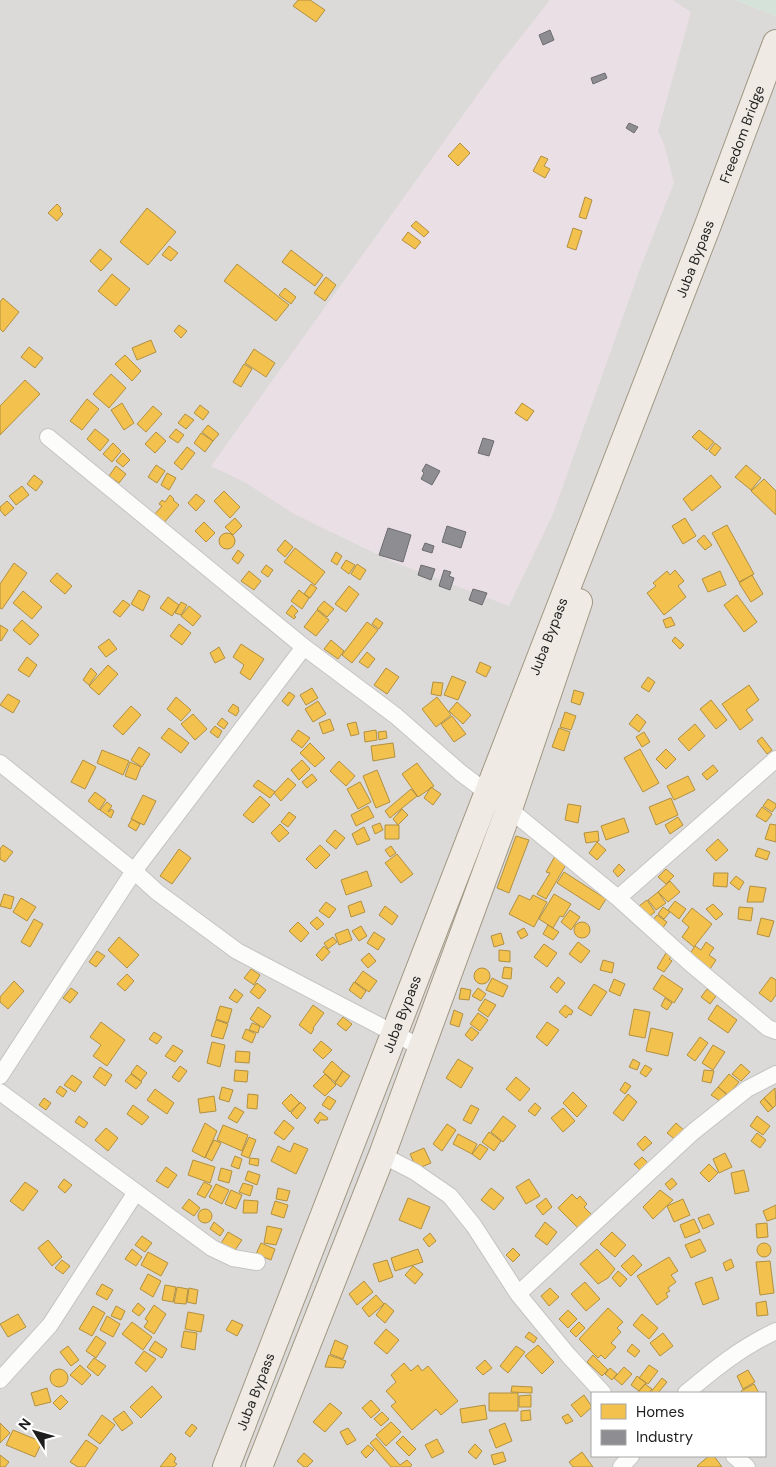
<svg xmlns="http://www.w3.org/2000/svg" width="776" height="1467" viewBox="0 0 776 1467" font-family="'DM Sans',sans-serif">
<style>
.residential{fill:#dbdad8;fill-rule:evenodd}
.industrial{fill:#e9dfe5}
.wetland{fill:#d5e2d9}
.homes{fill:#f2c14e;stroke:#b29040}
.industry{fill:#8d8d92;stroke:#6c6c6f}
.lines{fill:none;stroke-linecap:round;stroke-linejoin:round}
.street-casing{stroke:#c5c4c2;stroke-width:18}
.primary-casing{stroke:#a19784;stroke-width:28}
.street{stroke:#fcfcfb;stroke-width:16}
.primary{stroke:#efebe4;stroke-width:26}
.labels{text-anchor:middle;stroke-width:5;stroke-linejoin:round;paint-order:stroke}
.street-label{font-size:14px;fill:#1e1e1e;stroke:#fff}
</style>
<rect width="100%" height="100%" fill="#eceae6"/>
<path class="residential" d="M0,0h735l41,16v1451h-776zM592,1393h173v63h-173z"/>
<path class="industrial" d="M550,0h123l18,12 -33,119 6,13 10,39 -33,83 -88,248 -44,92 -118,-45 -97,-47 -48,-31 -35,-17 290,-404z"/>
<path class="wetland" d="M735,0h41v16z"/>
<path class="homes" d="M298,0h12l15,10 -9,12 -23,-16z
M460,143l10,10 -12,13 -10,-10z
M541,156l7,3 -4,7 6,3 -5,9 -12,-7z
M585,197l7,3 -6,19 -7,-2z
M57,204l4,4 -1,3 3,3 -6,7 -9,-8z
M147,208l29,24 -28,33 -28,-23z
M416,221l13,11 -5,5 -13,-11z
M573,228l9,3 -6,19 -9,-3z
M408,232l13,10 -6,7 -13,-9z
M169,246l9,7 -7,8 -9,-6z
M100,249l12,10 -11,12 -11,-10z
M291,250l32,25 -8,11 -33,-24z
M237,264l52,41 -13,16 -52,-40z
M112,274l18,15 -14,17 -18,-15z
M326,277l10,8 -11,16 -11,-8z
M285,288l11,9 -5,7 -12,-9z
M3,298l16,14 -16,20 -3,-3v-27z
M179,325l8,6 -6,7 -7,-7z
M151,340l5,12 -19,8 -5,-12z
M29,347l14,11 -8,10 -14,-11z
M254,349l21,14 -9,14 -21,-14z
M125,355l16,16 -9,10 -17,-17z
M244,364l8,5 -11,18 -8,-5z
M111,374l15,14 -17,20 -16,-14z
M25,380l15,14 -40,41v-29z
M87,399l12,10 -17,21 -12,-9z
M122,403l12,20 -10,7 -13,-20z
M522,403l12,8 -7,10 -12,-8z
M200,405l9,7 -6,8 -9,-7z
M153,406l9,8 -16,18 -9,-8z
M185,414l9,6 -8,9 -8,-6z
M208,425l11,9 -6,7 -11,-9z
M95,429l14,11 -9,11 -13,-12z
M176,429l8,6 -6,8 -9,-6z
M699,430l15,12 -7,8 -15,-13z
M156,432l10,9 -11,12 -10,-9z
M201,433l12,8 -8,11 -11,-9z
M113,443l8,8 -9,11 -9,-8z
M715,443l6,5 -6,8 -6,-5z
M187,447l8,6 -13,17 -8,-7z
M123,453l7,7 -7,7 -7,-6z
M156,465l9,6 -8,12 -9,-6z
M746,465l15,13 -10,12 -16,-13z
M116,466l10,8 -7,9 -10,-7z
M167,473l9,5 -7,12 -8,-5z
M34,475l9,7 -7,9 -9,-7z
M711,475l10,12 -29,24 -9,-12z
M764,479l12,12v24l-25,-24z
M22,486l7,9 -13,10 -7,-9z
M224,491l16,16 -10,11 -16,-17z
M196,494l9,7 -9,10 -8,-8z
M170,495l4,4 -1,1 6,5 -16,19 -10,-8 9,-10 -3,-2 3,-4 3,2z
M7,501l7,7 -9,8 -5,-6v-3z
M235,518l7,8 -9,9 -8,-8z
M685,518l11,18 -13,8 -11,-18z
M204,522l11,11 -9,9 -11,-11z
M727,525l27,49 -15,8 -27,-49z
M219 541a8 8 0 1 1 16 0a8 8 0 1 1-16 0Z
M704,535l8,10 -7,5 -8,-9z
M285,540l8,7 -8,10 -8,-7z
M295,548l30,24 -10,13 -31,-23z
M238,550l6,5 -6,9 -6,-5z
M336,552l6,4 -5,9 -6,-4z
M346,560l9,5 -6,9 -8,-6z
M14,563l13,10 -25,36 -2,-1v-24z
M357,564l9,6 -6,10 -9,-6z
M266,565l7,5 -5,7 -7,-5z
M675,570l9,11 -6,5 8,11 -22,18 -17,-22 9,-7 -3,-3 14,-12 3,4z
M249,571l12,10 -7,9 -13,-9z
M720,571l6,14 -18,7 -6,-13z
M57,573l15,13 -7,8 -15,-13z
M752,575l11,19 -12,8 -12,-19z
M311,584l6,4 -7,10 -6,-4z
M349,586l10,8 -13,18 -11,-8z
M139,590l11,6 -7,15 -12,-7z
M299,590l10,8 -7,11 -11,-8z
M23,591l19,16 -10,12 -19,-16z
M737,595l20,27 -13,10 -20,-27z
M168,597l11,8 -7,11 -12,-8z
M123,600l7,5 -10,12 -7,-5z
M324,601l10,8 -7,8 -10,-8z
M181,602l6,3 -6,10 -6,-2z
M292,605l6,6 -4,5 2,1 -2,2 -8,-6z
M189,606l12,10 -8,10 -12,-10z
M317,610l12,10 -13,16 -12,-9z
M671,617l4,8 -9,3 -3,-8z
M376,618l7,5 -4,6 -7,-5z
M22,620l17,15 -9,10 -17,-15z
M367,622l11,8 -26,33 -10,-8z
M179,624l12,9 -9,12 -12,-9z
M0,625l8,5 -7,11 -1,-1z
M675,637l9,8 -4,4 -8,-8z
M109,639l8,10 -11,8 -8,-10z
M331,640l13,11 -6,8 -14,-10z
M241,644l23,15 -14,21 -10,-7 4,-8 -11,-8z
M219,647l6,11 -10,5 -5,-10z
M367,652l8,7 -7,9 -9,-6z
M27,657l10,8 -8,12 -11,-7z
M480,662l11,5 -5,10 -10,-5z
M108,665l10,9 -19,21 -10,-9z
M91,668l6,6 -8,11 -6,-5z
M386,668l13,9 -12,17 -13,-9z
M452,676l14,6 -8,18 -14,-5z
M648,677l7,5 -6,10 -8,-5z
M433,682l10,1 -2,13 -10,-2z
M749,685l10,15 -13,10 7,10 -13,10 -18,-26z
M312,688l6,10 -12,7 -6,-10z
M574,690l10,3 -4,12 -9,-3z
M289,692l6,4 -7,10 -6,-5z
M8,694l12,7 -7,12 -13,-8z
M176,697l15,13 -10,11 -14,-12z
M437,697l14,18 -15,12 -14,-18z
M711,700l16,20 -11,9 -16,-20z
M318,701l8,13 -13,8 -8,-13z
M457,702l14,13 -8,9 -14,-13z
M233,704l6,4 -1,1 1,2 -3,5 -8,-5z
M131,706l10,9 -18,20 -10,-9z
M565,712l11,4 -5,14 -11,-3z
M193,714l14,15 -12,11 -14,-16z
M637,714l9,8 -7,10 -10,-8z
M452,716l14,18 -12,8 -13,-18z
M222,718l6,5 -4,6 -7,-5z
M330,719l4,11 -11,4 -4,-11z
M356,722l3,12 -8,2 -4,-12z
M695,724l10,12 -16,15 -11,-12z
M215,726l7,5 -4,7 -8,-6z
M169,728l20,15 -8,10 -20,-15z
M559,728l11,4 -6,19 -12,-4z
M298,730l12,8 -8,10 -11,-8z
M376,730l1,10 -12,2 -1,-10z
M386,731l1,7 -8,2 -1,-8z
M644,732l6,10 -8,5 -6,-10z
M762,737l10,13 -5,4 -10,-13z
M310,743l15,15 -10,9 -15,-14z
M393,743l2,14 -22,4 -2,-15z
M139,747l11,7 -8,13 -11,-7z
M640,749l19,34 -16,9 -19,-34z
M666,749l10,10 -10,10 -10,-10z
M102,750l27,11 -6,14 -26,-12z
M83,760l13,7 -11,22 -14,-7z
M302,760l8,9 -11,11 -8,-10z
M339,761l16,15 -9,10 -16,-15z
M130,762l11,5 -5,13 -11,-4z
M417,763l17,23 -16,11 -16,-23z
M713,765l5,6 -11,9 -5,-6z
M377,770l13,32 -14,6 -13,-32z
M312,774l5,6 -10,8 -5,-6z
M688,776l7,14 -21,10 -7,-14z
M288,778l8,7 -15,16 -7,-8z
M258,780l17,12 -5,6 -17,-12z
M360,782l11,20 -13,7 -11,-20z
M431,787l10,7 -8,11 -9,-7z
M411,789l6,7 -27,22 -5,-7z
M95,792l11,8 -7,10 -11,-9z
M143,795l13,6 -12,24 -13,-6z
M260,796l10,9 -17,18 -10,-8z
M671,798l7,17 -22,10 -7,-18z
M768,799l8,5v3l-4,5 -9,-6z
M107,802l5,4 -4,5 1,1 2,-3 3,2 -3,7 -11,-8z
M568,804l13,2 -3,17 -13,-3z
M368,806l6,11 -18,9 -5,-11z
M762,807l10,7 -6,8 -10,-6z
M402,809l6,6 -10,10 -5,-6z
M289,812l7,5 -8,10 -7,-5z
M678,817l5,8 -13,9 -5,-9z
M624,818l5,14 -23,8 -5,-14z
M132,819l8,5 -4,7 -8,-5z
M380,823l3,7 -8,4 -3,-8z
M280,824l9,9 -10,9 -8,-9z
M770,824l6,1v17l-11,-3z
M385,825h14v14h-14z
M364,827l6,13 -13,5 -5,-11z
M335,830l10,8 -9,11 -10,-8z
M598,831l1,10 -13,2 -2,-10z
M516,836l13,4 -20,53 -12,-5z
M718,839l10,11 -12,11 -10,-11z
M597,842l9,8 -9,10 -8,-7z
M3,845l10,7 -8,10 -5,-3v-10z
M320,845l10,10 -14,14 -10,-10z
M391,846l5,7 -6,4 -5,-7z
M758,848l12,4 -3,8 -12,-4z
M179,849l12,9 -19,26 -12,-8z
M397,854l16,20 -12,9 -16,-20z
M555,856l12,7 -21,36 -9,-5 13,-21 -4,-1z
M619,864l6,6 -7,7 -5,-6z
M666,869l8,7 -8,8 -8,-7z
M367,871l5,15 -26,9 -5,-15z
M564,872l42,27 -7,11 -42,-27z
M714,873h14l-1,14 -14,-1z
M736,876l8,6 -5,8 -9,-7z
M670,881l10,11 -12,10 -10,-10z
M750,886l16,2 -3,14h-16z
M658,892l8,11 -10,7 -8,-10z
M4,894l10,3 -3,12 -11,-3z
M554,894l17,10 -8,13 -3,-1 -7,12 -14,-9z
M519,895l11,5 3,-5 14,7 -13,25 -25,-13z
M21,898l15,9 -9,14 -14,-9z
M647,900l8,12 -8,6 -8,-12z
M361,901l4,11 -14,5 -3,-11z
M675,901l11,8 -7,10 -11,-9z
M326,902l10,7 -7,9 -10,-7z
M713,904l10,10 -7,6 -10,-11z
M385,906l13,10 -6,9 -13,-10z
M663,907l7,5 -6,7 -6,-5z
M739,907l14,1 -2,13 -13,-2z
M692,908l20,16 -18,23 -12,-10 7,-10 -7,-6z
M570,910l10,7 -9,13 -10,-8z
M657,915l10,7 -5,7 -10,-8z
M317,917l7,7 -7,6 -7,-7z
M761,918l13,3 -5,16 -12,-3z
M34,919l9,5 -13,23 -9,-5z
M298,922l11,11 -8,9 -12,-11z
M574 930a8 8 0 1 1 16 0a8 8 0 1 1-16 0Z
M548,925l11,7 -6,8 -10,-6z
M361,926l6,10 -8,5 -7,-10z
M524,928l4,7 -7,4 -4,-7z
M348,929l4,11 -13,5 -4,-11z
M374,932l11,7 -7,11 -11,-7z
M501,933l3,11 -10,3 -3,-11z
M119,937l20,18 -12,13 -19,-18z
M333,937l4,5 -9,7 -4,-6z
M578,942l12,9 -9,12 -12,-9z
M706,942l8,6 -5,7 7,5 -6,9 -21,-14 6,-9 6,4z
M544,944l13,9 -10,14 -13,-10z
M324,946l6,6 -8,9 -6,-6z
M499,950l11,1v11l-11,-1z
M97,951l8,5 -9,11 -7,-5z
M369,953l7,8 -8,7 -7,-8z
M666,953l5,4 -2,2 3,2 -8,11 -7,-4z
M603,960l11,3 -2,10 -12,-3z
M504,967l8,1 -1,11 -9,-1z
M474 976a8 8 0 1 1 16 0a8 8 0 1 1-16 0Z
M251,969l9,6 -6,10 -10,-7z
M363,971l14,10 -8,11 -14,-10z
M127,974l7,7 -9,10 -8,-7z
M662,975l21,14 -9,14 -21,-14z
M558,977l7,6 -8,10 -7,-6z
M771,977l5,3v15l-5,7 -12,-9z
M492,978l16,8 -5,11 -17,-7z
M614,979l11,5 -5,12 -11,-5z
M14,981l10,10 -16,18 -8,-7v-5z
M354,982l12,9 -5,8 -12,-9z
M257,983l9,7 -7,9 -9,-7z
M594,984l13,8 -16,24 -13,-8z
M71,988l7,5 -8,10 -7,-5z
M461,988l10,2 -2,10 -10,-1z
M478,988l8,6 -5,7 -9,-5z
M235,989l8,6 -6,8 -8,-5z
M707,989l9,7 -6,8 -9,-7z
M665,998l7,5 -5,7 -6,-4z
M485,999l11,6 -8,12 -10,-7z
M313,1005l11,8 -11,15 1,1 -3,5 -12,-9z
M565,1005l8,6 -2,4 -2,-1 -3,4 -7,-6z
M717,1005l20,15 -9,13 -20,-14z
M220,1006l12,3 -4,14 -12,-4z
M258,1007l13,9 -8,12 -13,-9z
M634,1009l16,3 -5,26 -16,-3z
M454,1010l9,4 -4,13 -9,-3z
M478,1013l10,7 -8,11 -10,-7z
M343,1017l9,7 -6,7 -9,-7z
M216,1020l12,4 -5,15 -12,-3z
M101,1022l24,18 -18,26 -14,-10 8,-11 -11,-8z
M547,1022l12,8 -12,16 -11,-9z
M252,1023l8,3 -2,7 -9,-3z
M471,1027l8,6 -7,8 -7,-6z
M651,1028l22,5 -5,23 -22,-5z
M246,1029l10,5 -4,9 -10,-5z
M154,1032l8,5 -5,7 -8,-5z
M700,1037l8,6 -13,18 -8,-6z
M321,1041l11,9 -9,9 -10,-9z
M212,1042l13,3 -5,22 -13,-4z
M173,1045l10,6 -8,11 -10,-6z
M713,1045l12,7 -12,18 -11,-7z
M236,1051l14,1 -1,11 -14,-1z
M458,1059l15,9 -12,20 -15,-10z
M633,1059l7,4 -3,7 -8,-3z
M332,1061l11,10 -8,11 -12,-10z
M741,1064l9,8 -9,9 -9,-7z
M137,1065l10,8 -6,8 -10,-8z
M645,1065l7,4 -6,8 -6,-4z
M180,1066l7,5 -8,11 -7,-5z
M100,1067l12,8 -7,11 -12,-9z
M235,1070l13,1 -1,11 -13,-1z
M704,1070l10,1 -3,12 -9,-2z
M343,1071l7,5 -9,11 -6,-4z
M131,1074l11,8 -6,7 -11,-8z
M325,1074l11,11 -11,11 -12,-10z
M729,1074l10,8 -11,13 -10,-8z
M72,1075l10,7 -7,10 -11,-7z
M516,1077l14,12 -10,12 -14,-12z
M625,1082l6,4 -6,8 -5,-4z
M60,1086l7,5 -4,6 -7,-5z
M222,1087l11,3 -4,12 -10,-3z
M718,1087l8,7 -6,7 -9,-6z
M775,1088l1,17 -3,3 -9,-10z
M155,1089l19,14 -7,11 -20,-14z
M573,1092l14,14 -10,11 -14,-14z
M248,1094l10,1 -1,14 -10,-1z
M291,1094l9,9 -10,9 -8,-9z
M628,1094l9,8 -14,19 -10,-8z
M214,1096l2,15 -16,2 -2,-14z
M328,1096l8,5 -6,9 -8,-5z
M44,1098l7,5 -5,7 -7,-5z
M764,1098l9,10 -5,4 -8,-10z
M300,1102l6,6 -9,11 -6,-6z
M535,1103l6,5 -6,8 -7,-5z
M133,1105l16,12 -7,8 -15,-11z
M471,1105l8,4 -8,15 -8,-4z
M235,1107l9,5 -7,11 -9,-5z
M563,1108l12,13 -12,11 -12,-14z
M320,1112l8,6 -1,2h-7l-2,4 -4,-4z
M79,1116l9,7 -4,5 -9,-6z
M503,1116l13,10 -13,16 -12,-10z
M757,1116l13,10 -7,9 -13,-9z
M284,1120l10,8 -10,12 -10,-7z
M205,1123l12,8 -12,27 -13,-7z
M676,1123l10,9 -9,9 -10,-8z
M447,1124l9,6 -14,21 -9,-7z
M223,1125l25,10 -6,16 -25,-11z
M106,1128l12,10 -10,13 -13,-11z
M489,1132l12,9 -7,10 -12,-9z
M757,1133l9,7 -6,8 -9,-7z
M458,1134l19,10 -5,10 -19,-10z
M645,1136l7,7 -9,8 -6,-7z
M249,1137l7,3 -7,18 -8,-3z
M214,1140l7,3 -9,18 -7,-4z
M294,1143l14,6 -12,25 -25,-13 7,-15 12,6z
M480,1144l8,5 -8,11 -8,-6z
M424,1148l7,15 -14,6 -7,-15z
M725,1153l7,14 -13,6 -6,-14z
M235,1156l7,3 -3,10 -8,-3z
M642,1157l6,6 -7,8 -7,-7z
M250,1158l9,1 -1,7 -9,-2z
M193,1160l22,7 -5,16 -22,-8z
M709,1164l9,9 -9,9 -9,-9z
M166,1167l11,8 -9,13 -12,-7z
M221,1168l11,3 -3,12 -11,-3z
M744,1170l5,21 -14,3 -4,-21z
M248,1171l12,4 -3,10 -12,-5z
M672,1178l5,6 -7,6 -5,-6z
M64,1179l8,6 -7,8 -7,-6z
M529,1179l11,17 -14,8 -10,-17z
M25,1182l13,9 -15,20 -13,-10z
M204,1182l8,4 -7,12 -8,-4z
M243,1183l10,3 -3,10 -11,-4z
M216,1184l13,6 -7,14 -13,-7z
M278,1188l12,3 -3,10 -11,-2z
M491,1188l13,10 -10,12 -13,-10z
M231,1190l11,5 -6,14 -11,-5z
M660,1190l13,10 -20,19 -10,-12z
M572,1194l5,5 3,-3 7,8 -3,3 8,8 -14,13 -20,-20z
M408,1198l22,9 -9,22 -22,-9z
M546,1198l6,9 -9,8 -7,-9z
M189,1199l11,9 -6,8 -12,-8z
M683,1199l7,16 -16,7 -7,-16z
M244,1200l14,1 -1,12h-14z
M275,1201l13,4 -4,13 -13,-4z
M776,1205v13l-9,3 -4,-10z
M198 1216a7 7 0 1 1 14 0a7 7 0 1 1-14 0Z
M709,1214l5,10 -11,5 -5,-11z
M694,1219l6,13 -15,6 -5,-13z
M214,1222l10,8 -4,6 -10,-7z
M545,1222l12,10 -10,13 -12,-9z
M767,1223l1,14 -11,1 -1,-14z
M267,1226l15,3 -6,16 -12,-2z
M228,1232l14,8 -9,13 -13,-8z
M612,1232l14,13 -11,12 -15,-13z
M430,1233l6,8 -7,6 -6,-8z
M142,1236l10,7 -7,9 -10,-7z
M700,1239l6,12 -15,7 -6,-13z
M48,1240l14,17 -10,9 -14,-18z
M757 1250a7 7 0 1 1 14 0a7 7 0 1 1-14 0Z
M261,1243l14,6 -4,11 -15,-6z
M513,1248l7,7 -7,7 -7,-7z
M132,1249l10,8 -6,9 -11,-7z
M418,1249l5,13 -28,9 -4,-13z
M597,1249l18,20 -7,9 -10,6 -18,-20z
M148,1252l20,11 -7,13 -20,-11z
M633,1255l9,10 -11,11 -10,-10z
M669,1257l9,14 -7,4 5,7 -8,6 2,3 -4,2 2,4 -11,8 -20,-29z
M731,1259l3,8 -8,4 -3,-8z
M62,1260l8,6 -7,8 -8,-6z
M387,1260l6,17 -14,5 -6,-18z
M770,1261l4,32 -14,2 -4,-33z
M413,1266l10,8 -8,10 -10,-9z
M618,1271l9,8 -7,8 -8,-9z
M148,1274l13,7 -8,16 -13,-8z
M712,1277l7,22 -16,6 -8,-22z
M364,1281l9,11 -16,13 -8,-11z
M585,1282l15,17 -14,12 -15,-17z
M102,1284l11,6 -6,10 -11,-6z
M165,1285l11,2 -3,15 -11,-2z
M177,1287l11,2 -2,15 -12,-1z
M189,1288l9,2 -2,14 -9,-2z
M550,1288l9,9 -10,9 -8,-10z
M376,1295l8,9 -15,13 -7,-9z
M766,1301l2,14 -11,1 -1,-13z
M138,1303l7,6 -6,7 -7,-5z
M385,1303l9,8 -9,12 -9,-8z
M154,1305l12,9 -12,20 -10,-7 4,-6 -3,-2z
M93,1306l12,7 -13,23 -13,-7z
M116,1306l9,5 -4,9 -10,-4z
M608,1308l15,14 -6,6 4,4 -10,11 5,4 -11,12 -4,-4 -3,3 -19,-19z
M568,1310l9,9 -9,9 -9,-9z
M188,1312l16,3 -3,17 -16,-3z
M18,1314l8,13 -18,10 -8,-13z
M642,1314l16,14 -9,11 -16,-14z
M107,1316l13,8 -7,13 -13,-7z
M232,1320l11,5 -6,11 -11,-6z
M132,1322l20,15 -9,13 -21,-16z
M579,1322l6,6 -9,9 -6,-6z
M386,1329l13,11 -12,14 -13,-11z
M184,1331l13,2 -2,17 -14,-3z
M529,1332l8,6 -3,5 -9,-6z
M663,1333l10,13 -13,10 -10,-13z
M96,1336l10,7 -10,15 -10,-7z
M335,1340l13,6 -5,13 -13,-5z
M155,1341l12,8 -5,9 -13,-8z
M632,1344l8,7 -5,6 -8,-6z
M538,1345l16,17 -12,12 -17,-18z
M68,1346l11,14 -8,6 -11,-14z
M516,1346l9,6 -17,21 -8,-7z
M144,1351l12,8 -10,13 -11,-9z
M329,1355l17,6 -3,7 -18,-1z
M593,1355l15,15 -6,6 -15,-14z
M94,1358l12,8 -8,10 -11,-9z
M485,1360l7,8 -9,7 -7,-7z
M404,1363l7,8 7,-6 4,6 6,-5 30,35 -17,14 -5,-6 -24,21 -21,-24 5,-4 -10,-11 10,-9 -5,-7z
M80,1365l11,10 -9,10 -12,-10z
M649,1365l9,6 -10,13 -9,-6z
M624,1367l8,7 -10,11 -8,-7z
M610,1368l7,6 -5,6 -7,-6z
M50 1378a9 9 0 1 1 18 0a9 9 0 1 1-18 0Z
M748,1370l7,12 -12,7 -6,-13z
M637,1376l9,7 -7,8 -8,-6z
M662,1378l5,4 -9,11h-8z
M645,1384l7,5 -3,4h-10l-1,-1z
M754,1384l5,9h-16l-2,-2z
M152,1386l10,11 -21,21 -11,-11z
M512,1386l20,1v6l-21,-1z
M47,1388l4,14 -16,4 -4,-13z
M489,1393h29v18h-29z
M61,1395l7,7 -8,8 -7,-7z
M531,1395v12h-12v-11z
M584,1395l8,12 -11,10 -10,-12z
M371,1400l9,10 -9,8 -9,-10z
M330,1403l12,10 -17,19 -12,-10z
M485,1405l2,14 -25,4 -2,-14z
M530,1410l1,10 -10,1v-10z
M124,1411l9,12 -11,8 -9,-12z
M382,1412l7,7 -8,7 -7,-7z
M568,1414l5,7 -7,3 -4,-7z
M102,1415l13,10 -15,19 -12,-9z
M391,1422l10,10 -15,14 -10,-11z
M0,1423l10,10 -10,10z
M505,1423l7,18 -16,7 -7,-18z
M192,1424l5,4 -7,9 -5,-4z
M348,1428l8,12 -9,5 -7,-13z
M13,1430l29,12 -7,15 -29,-12z
M403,1436l13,13 -7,7 -13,-13z
M376,1438l24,27 7,-5 5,5 -2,2h-19l-21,-24z
M437,1439l7,13 -12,6 -7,-13z
M86,1440l12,8 -13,19h-7l-8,-5z
M475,1444l7,7 -6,8 -8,-7z
M368,1445l6,5 -8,8 -5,-6z
M503,1452l3,9 -12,4 -3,-10z
M582,1452l11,15h-20l-4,-5z
M171,1453l5,5 -2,4 3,2 -3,3h-14z
M304,1453l9,8 -6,6h-3l-7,-6z
M0,1455l9,7 -4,5h-5z
M709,1456h5l8,11h-24l-1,-1z"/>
<path class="industry" d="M550,30l4,10 -11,5 -4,-10z
M605,73l2,5 -14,6 -2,-6z
M629,123l9,4 -4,6 -8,-5z
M483,438l11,3 -5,15 -11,-3z
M426,464l14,7 -8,14 -11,-6 3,-6 -2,-2z
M447,526l19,6 -5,16 -19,-6z
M388,528l23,7 -8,27 -24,-7z
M425,543l9,3 -2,7 -10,-3z
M421,565l14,4 -4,11 -13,-5z
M444,570l7,2 -2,4 5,2 -4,12 -11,-4z
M473,589l14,4 -5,12 -13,-5z"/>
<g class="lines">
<g class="street-casing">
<path id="street" d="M48,437l256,210 92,69 65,57 48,36 109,89 72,65 78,65 8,3
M0,763l134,108 23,21 80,59 185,97
M618,898l158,-139
M0,1076l134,-205 170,-224
M0,1092l212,156 21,10 24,4
M382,1155l33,17 35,24 24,30 44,68 50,61 35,38
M518,1294l175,-162 54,-43 29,-15
M0,1380l50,-55 86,-133
M686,1393c30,-25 54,-45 90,-62
M734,1456l13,11
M621,1467l10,-11"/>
</g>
<g class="primary-casing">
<g id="primary">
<path id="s1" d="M226,1467l482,-1242 68,-182"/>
<path d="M259,1467l123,-312 127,-346 70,-207"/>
</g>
</g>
<use href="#street" class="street"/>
<use href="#primary" class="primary"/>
</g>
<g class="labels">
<g class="street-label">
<text dy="5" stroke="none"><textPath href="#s1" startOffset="1429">Freedom Bridge</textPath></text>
<text dy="5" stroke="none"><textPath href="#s1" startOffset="1296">Juba Bypass</textPath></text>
<text dy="5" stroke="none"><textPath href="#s1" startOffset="891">Juba Bypass</textPath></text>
<text dy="5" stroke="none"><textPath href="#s1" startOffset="486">Juba Bypass</textPath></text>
<text dy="5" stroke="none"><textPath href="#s1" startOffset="81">Juba Bypass</textPath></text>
</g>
</g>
<rect x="591" y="1392" width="175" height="65" fill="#ffffff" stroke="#a5a5a5"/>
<rect x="601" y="1404" width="25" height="15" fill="#f2c14e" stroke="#a5a5a5"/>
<text x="636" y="1417" font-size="15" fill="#1e1e1e">Homes</text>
<rect x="601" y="1430" width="25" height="15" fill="#8d8d92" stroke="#a5a5a5"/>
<text x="636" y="1442" font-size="15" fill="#1e1e1e">Industry</text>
<g transform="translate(35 1432) rotate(307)" stroke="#ffffff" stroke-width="4" paint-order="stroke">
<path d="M0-4L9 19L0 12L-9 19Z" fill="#1e1e1e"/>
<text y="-8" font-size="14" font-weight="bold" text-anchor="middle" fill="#1e1e1e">N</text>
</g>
</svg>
